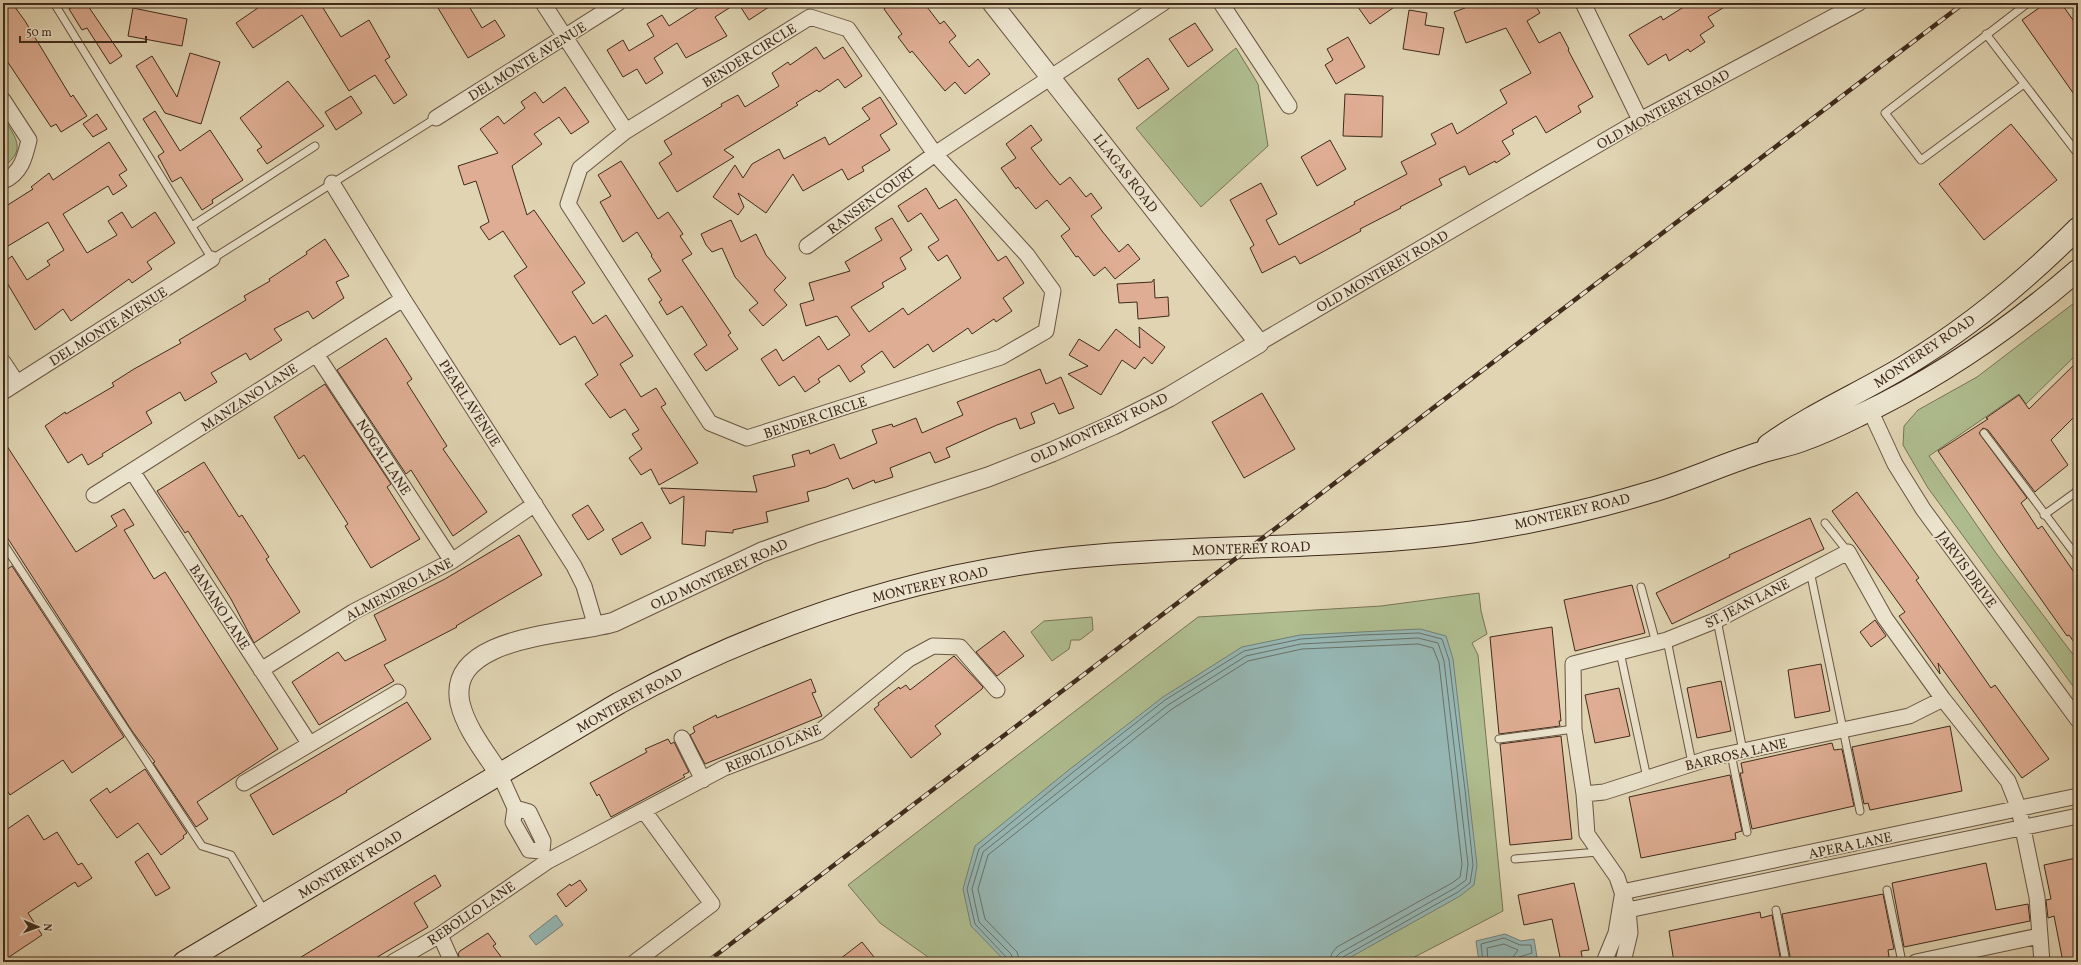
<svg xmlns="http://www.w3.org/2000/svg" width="2081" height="965" viewBox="0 0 2081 965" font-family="Vollkorn,serif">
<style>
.green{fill:#afbd8f;stroke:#787456}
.water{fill:#96b7b4;stroke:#747f77}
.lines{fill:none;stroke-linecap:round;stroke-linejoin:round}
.shore{stroke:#6b7168;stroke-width:1}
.building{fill:#dead93;stroke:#402b1c}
.service-casing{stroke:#685542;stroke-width:9}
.minor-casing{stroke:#685542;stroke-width:17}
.tertiary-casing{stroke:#685542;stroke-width:21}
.secondary-casing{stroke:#402b1c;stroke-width:23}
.service{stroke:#ebe3cd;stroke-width:7}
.minor{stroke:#ebe3cd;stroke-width:15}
.tertiary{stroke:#ebe3cd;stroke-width:19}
.secondary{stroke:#ebe3cd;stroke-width:21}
.rail-casing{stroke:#402b1c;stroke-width:4.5}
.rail{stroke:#ebe3cd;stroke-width:3;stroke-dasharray:9;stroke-linecap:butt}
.labels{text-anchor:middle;stroke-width:3.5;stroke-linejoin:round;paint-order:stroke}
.street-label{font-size:14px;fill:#402b1c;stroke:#ebe3cd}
</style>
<rect width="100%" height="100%" fill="#e0d4b2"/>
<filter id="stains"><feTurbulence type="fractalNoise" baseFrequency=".005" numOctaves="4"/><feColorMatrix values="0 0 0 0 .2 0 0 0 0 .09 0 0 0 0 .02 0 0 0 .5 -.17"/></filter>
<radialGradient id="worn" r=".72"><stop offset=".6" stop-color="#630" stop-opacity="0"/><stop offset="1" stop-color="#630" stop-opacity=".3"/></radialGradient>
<path class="green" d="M1236,48l22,36 10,62 -67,61 -65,-79z
M3,117c13,21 24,33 0,50z
M2078,300v53l-52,51 -7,-10 -90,62 67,97 82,108v32l-150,-205 -25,-43 1,-19 14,-16 59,-33z
M1479,593l2,18 6,23 -15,9 6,12 25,256 -98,51h-470l-55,-39 -32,-38 350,-268 183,-11z
M1092,617l1,13 -13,10h-9l-2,9 -17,12 -21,-29 13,-11z"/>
<path class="water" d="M1420,629l26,7 7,23 24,206 -3,20 -14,11 -118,66h-336l-35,-36 -8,-37 12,-43 95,-77 93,-72 79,-50 58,-12z
M556,915l7,10 -27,20 -7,-9z
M1505,934l16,7 13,-2 3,18 -25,5h-33l-3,-21z"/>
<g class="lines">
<path class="shore" d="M1009,962l-2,-4 -32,-34 -8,-35 12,-40 93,-76 93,-73 79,-49 57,-12 60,-4 58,-2 23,6 7,21 16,130 8,75 -3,18 -12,9 -115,65 -2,5
M1014,962l-3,-8 -32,-32 -7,-33 11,-37 185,-147 78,-49 55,-12 117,-6 20,5 6,18 24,203 -2,16 -11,8 -115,65 -4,4 -1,5
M1020,962l-3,-10 -32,-33 -7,-30 10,-34 184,-146 76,-48 54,-12 116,-5 15,4 6,15 23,201 -2,13 -8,6 -115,64 -5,6 -3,9
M1483,962l-2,-18 23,-6 16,7h11l1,8 -13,4 -2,5
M1488,962l-1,-14 17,-4 14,6 -5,7 -1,5"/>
</g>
<path class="building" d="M3,3h9l13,18 46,76 2,-2 14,21 -26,16 -5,-8 -5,3 -48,-72z
M80,3h6l36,53 -12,8 -23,-36 -5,2 -13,-21z
M265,3h55l21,34 28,-17 21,37 -5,3 22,35 -13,9 -19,-29 -26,16 -47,-76 -49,33 -17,-25z
M435,3h32l15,25 13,-8 10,16 -37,22z
M705,3h32l-22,14 12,19 -41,22 -9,-15 -23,15 9,15 -17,11 -9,-15 -14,8 -16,-27 16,-10 6,11 25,-15 -7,-12 15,-9 7,11z
M738,3h37l-26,17z
M891,3h33l16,21 4,-3 12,15 -7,6 20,25 9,-8 12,15 -25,20 -10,-12 -10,9 -33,-40 -2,2 -12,-16 4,-3 -18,-25z
M1355,3h45l-30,21z
M1464,3h70l6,10 -13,8 12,22 21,-11 9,17 -1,1 25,47 -15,9 3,6 -35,21 -10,-17 -24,14 2,4 -12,7 8,13 -14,9 -1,-2 -26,14 -4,-9 -26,13 3,6 -42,22 1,1 -41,21 1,2 -44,24 -17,9 -5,-8 -33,17 -12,-25 4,-3 -24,-45 31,-17 16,31 -11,6 13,25 76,-41 -1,-2 53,-28 -6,-12 35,-18 -5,-10 21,-11 5,11 50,-31 -7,-13 31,-17 -25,-45 -40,15 -12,-31 11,-4z
M1690,3h41l-23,14 6,9 -14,9 5,7 -15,10 -2,-3 -19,12 -3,-7 -18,11 -19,-30 32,-19 2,4z
M2046,3h15l17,24v73l-56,-80z
M133,8l54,11 -5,27 -54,-10z
M1409,10l18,3 -2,12 19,3 -5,27 -36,-6z
M1195,23l18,27 -25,17 -19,-28z
M1348,37l17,30 -29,17 -11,-19 8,-5 -6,-11z
M816,47l8,12 19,-12 19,29 -17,12 -7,-9 -19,13 -2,-2 -21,13 2,2 -74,45 10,7 -57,35 -18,-29 13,-9 -8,-13 58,-35 -1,-2 17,-9 7,12 34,-21 -7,-13 16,-11 2,3z
M190,53l30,9 -19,62 -36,-11 -29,-47 16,-10 25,41z
M1148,58l21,31 -31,20 -20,-30z
M288,81l36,45 -57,38 -10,-14 5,-3 -22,-29z
M565,87l24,35 -18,12 -12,-17 -25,17 8,10 -30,22 15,49 7,-5 51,73 -13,9 21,32 13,-9 27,41 -13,8 21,33 15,-9 10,16 -5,3 37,56 -39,22 -8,-16 -10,6 -12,-17 13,-9 -10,-15 7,-4 -14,-21 -15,9 -25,-34 13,-9 -23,-39 -15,9 -46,-69 13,-9 -24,-36 -14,9 -9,-13 9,-5 -13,-41 -12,4 -6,-19 40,-13 -18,-24 18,-13 6,8 21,-16 -4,-6 14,-10 8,11z
M1345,94l38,2 -1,41 -39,-1z
M351,96l11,17 -26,17 -11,-18z
M880,97l17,27 -17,11 10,15 -28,17 2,4 -16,9 -6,-11 -39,22 -10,-17 -27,39 -28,-20 6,14 -6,8 -25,-18 22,-32 8,13 9,-14 27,-15 5,10 41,-22 4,8 41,-26 -8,-11z
M155,111l25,40 30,-21 33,50 -31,20 1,3 -11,7 -21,-33 -9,5 -14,-26 6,-4 -21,-33z
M97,114l10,15 -14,8 -10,-13z
M2011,124l46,56 -73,60 -45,-56z
M1031,125l11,15 -11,8 19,25 10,12 10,-8 16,20 5,-4 11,15 -11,8 11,15 17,21 9,-8 12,15 -25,20 -10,-12 -11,9 -16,-20 -2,1 -15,-21 9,-7 -23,-29 -11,9 -18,-22 -2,2 -15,-21 15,-10 -10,-14z
M1330,140l16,29 -29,17 -16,-29z
M109,142l18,28 -8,5 8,11 -14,9 -5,-9 -45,28 24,39 30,-18 -9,-14 14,-9 10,16 23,-16 20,31 -28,19 5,7 -20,14 -3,-4 -58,42 -8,-12 -28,21 -32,-54v-13l9,-7 15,24 23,-15 -3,-4 17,-11 -16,-28 -45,27v-41l30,-19 -2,-2 18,-14 4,7z
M621,161l37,58 10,-7 15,22 -3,2 12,18 -10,6 49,73 -3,2 10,14 -32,22 -12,-17 13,-9 -25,-39 -15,9 -8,-13 3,-2 -14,-21 13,-8 -10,-15 1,-1 -15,-23 -14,10 -23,-40 11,-6 -13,-21z
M926,188l13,21 17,-10 42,62 8,-5 18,27 -21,15 9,13 -16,11 -2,-3 -22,15 -4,-6 -35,24 -5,-8 -34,24 -12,-17 -21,15 4,6 -15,10 -11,-17 -21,14 2,3 -15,10 -11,-16 -15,10 -18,-27 15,-10 7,12 36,-25 9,14 22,-15 -13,-19 -31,10 -6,-22 14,-4 -5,-17 41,-12 -5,-9 37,-22 -7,-12 17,-10 20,32 -12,8 6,11 -24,14 2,4 -33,20 18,25 34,-24 5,7 53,-37 -14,-23 -9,6 -10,-14 11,-7 -18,-27 -13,9 -10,-16z
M731,220l10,22 15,-8 10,21 20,23 -12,12 13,15 -24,21 -14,-16 9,-7 -23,-26 -13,-29 -10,4 -6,-7 -5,-11z
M325,239l24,37 -13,6 8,16 -31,21 -5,-8 -34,18 8,11 -32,20 -4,-7 -35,20 6,9 -32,19 -5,-9 -34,20 6,11 -50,31 1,2 -15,9 -6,-11 -14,9 -23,-37 20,-14 1,2 48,-28 -2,-3 22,-14 47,-26 -2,-3 67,-40 -2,-4 26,-15 -1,-2 38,-25 -1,-2z
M1154,279l1,19 13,-1 1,19 -31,3 -1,-17 -18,1 -2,-19 35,-2z
M1139,327l26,20 -13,17 -8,-7 -9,12 -13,-9 -21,35 -33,-21 20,-8 -19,-11 10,-16 20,12 17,-22 24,19z
M386,338l26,41 -5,4 40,63 -4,3 44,63 -34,24 -42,-66 -5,4 -69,-104z
M2078,361v52l-27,27 17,25 -31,25 -2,2 -47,-62 -5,-2 -4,5 48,65 -6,5 17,26 4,-3 36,52v70l-9,-13 -2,1 -60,-85 -69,-100 50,-32 -2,-1 33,-23 10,14z
M1040,369l6,15 15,-7 13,31 -15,6 -5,-11 -23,10 4,10 -15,6 -4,-11 -19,7 -51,23 4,9 -15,6 -5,-11 -40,16 3,9 -18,6 -1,-3 -21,9 -5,-11 -22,9 -19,5 2,9 -43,11 2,10 -35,8v3l-27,-2 -1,15 -23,-2 2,-48 -14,8 -9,-16 96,4 -4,-16 42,-10 -3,-11 17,-5 1,4 24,-10 6,15 37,-16 -5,-13 20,-6 1,3 23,-9 6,15 41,-18 -6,-13z
M325,384l66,100 -4,3 33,52 -49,29 -26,-42 3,-2 -44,-69 -5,4 -25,-42z
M1262,393l33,56 -51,29 -32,-56z
M3,440l73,112 41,-26 -6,-10 13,-7 10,16 -10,5 30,49 11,-7 113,177 -81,53 11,17 -12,8 -43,-64 2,-1 -23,-31 -129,-200z
M204,462l35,55 3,-2 27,42 -3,2 34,53 -46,31 -23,-44 -43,-68 -3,2 -28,-42z
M1857,492l62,86 -3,2 75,108 4,-3 54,74 -27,19 -84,-115 2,11 -41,-58 6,-4 -73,-101z
M588,505l16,25 -16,10 -16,-25z
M1810,518l14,31 -152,75 -16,-31 74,-36 -1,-2z
M642,522l9,16 -30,17 -9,-16z
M519,535l23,40 -86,51 1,1 -73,38 10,16 -75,44 -27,-43 46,-30 7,9 41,-21 -12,-25 71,-36z
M12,566l112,171 -52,36 -9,-13 -53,35 -7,-11v-212z
M1632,585l13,48 -70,18 -11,-51z
M1875,620l11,16 -15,11 -11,-15z
M1552,627l9,94h-2l1,5 -61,8 -9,-97z
M1004,631l20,25 -27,20 -21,-24z
M954,656l29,31 -1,2 -47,37 6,8 -30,24 -37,-49 5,-4 -1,-2 21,-16 1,2 6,-4 4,5z
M1821,664l9,47 -35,7 -7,-48z
M811,679l5,13 -4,1 10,23 -117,48 -15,-29 5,-3 -2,-5 23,-12 1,3z
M1721,681l10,50 -34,7 -10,-50z
M1619,688l11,48 -35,7 -10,-48z
M407,702l24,37 -85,52 1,1 -74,43 -23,-40z
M1950,726l12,65 -92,19 -2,-7 -4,1 -12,-57z
M1561,736l11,103 -62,6 -10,-101z
M668,739l3,5 3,-2 15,30 -6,3 2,2 -74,40 -12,-23 -2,2 -7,-13 57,-31 -2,-3z
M1832,743l2,7 8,-1 12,57 -102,23 -12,-56h3l-2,-10z
M145,769l42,64 -4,3 1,2 -23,17 -23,-32 -21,15 -27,-38 17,-12 3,5z
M1730,775l12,56 -7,2 1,6 -95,19 -12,-61z
M28,815l16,25 13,-8 21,33 4,-2 10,15 -14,9 -3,-5 -47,31 14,22 -39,26v-129z
M148,853l22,35 -14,8 -21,-34z
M2076,858l2,10v94h-15l-9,-46 -6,2 -2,-18 5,-1 -7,-34z
M1986,863l10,47 32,-6 2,17 -126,26 -12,-64z
M435,875l6,11 -27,17 14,24 -59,35h-76z
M580,880l7,10 -21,17 -9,-13 13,-10 1,2z
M1574,883l15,67 -8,1 2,11h-22l-9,-43 -28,6 -6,-30z
M1883,894l11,55 -6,1 1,7 -23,5h-75l-9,-48z
M1760,912l1,6 11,-3 9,47h-107l-5,-31z
M488,933l8,11 -3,2 12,16h-44l-3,-8 2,-3z
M862,942l16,20h-42z"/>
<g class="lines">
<g class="service-casing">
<path id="service" d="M54,3l158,256 224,-141
M1986,34l92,120
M2024,84l-103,76 -36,-47 143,-110
M192,226l123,-80
M1984,433l94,125
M2044,515l32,-23 2,-5
M1825,523l23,29
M3,543l199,303 29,9 34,57
M1810,571l50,240
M1641,587l15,56
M1717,620l26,131
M1667,640l25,123
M1620,652l27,126
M1499,739l75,-10
M1731,754l16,78
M1515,859l83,-7
M1887,890l15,72
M1776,910l10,52"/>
</g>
<g class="minor-casing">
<path id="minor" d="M543,3l83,128
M1221,3l68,103
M1583,3l57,117
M810,17l38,12 87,125 92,101 26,36 -7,40 -45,26 -254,81 -37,-15 -142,-219 12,-36 46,-37z
M3,100l26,40c-4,17 -8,34 -26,41
M436,118l182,-115
M332,183l71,116 171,267 10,20 12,41
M807,246l128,-92 228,-151
M1259,343l381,-223 219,-117
M316,354l136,207
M3,362l14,21
M3,392l209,-133
M1870,410l25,54 28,45 155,211
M132,471l177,272
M94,495l309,-196
M261,670l92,-58 99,-51 83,-57
M682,738l21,42
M500,775l15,33 -2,14 16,28 13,1 1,-10 -14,-29 -14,-4
M244,783l154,-91
M1584,794l20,-2 106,-34 199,-42 34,-17
M1622,892l456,-96
M1628,910l-11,-33 -30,-43 -3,-40 -10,-65 -1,-65 94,-24 50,-20 131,-68 37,66 58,81 65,82 11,28 18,88 5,65
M440,935l12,27
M393,962l47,-27 108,-74 176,-93 95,-36 90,-73 24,-13 27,1 37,43
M635,962l77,-58 -68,-93
M1604,962l12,-29 6,-36
M1623,962l7,-29 -2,-23 450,-94
M1916,962l123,-26"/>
</g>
<g class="tertiary-casing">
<path id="tertiary" d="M500,775c-14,-22 -34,-46 -40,-72 -14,-69 112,-68 154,-81l148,-70 50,-18 176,-57 64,-25 61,-27 56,-28 90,-54 -267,-340"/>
</g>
<g class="secondary-casing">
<path id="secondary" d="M1768,445c43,-31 92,-52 137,-79 63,-38 121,-86 173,-138
M184,962l435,-259c139,-76 291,-128 449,-145 134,-14 270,-8 404,-26 61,-9 123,-23 182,-41 35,-11 68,-26 102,-37 15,-5 31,-8 45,-13 20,-7 39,-16 57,-25 81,-38 153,-88 220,-146"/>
</g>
<use href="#service" class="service"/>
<use href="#minor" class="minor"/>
<use href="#tertiary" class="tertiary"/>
<use href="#secondary" class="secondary"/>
<g class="rail-casing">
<path id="rail" d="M707,962l1257,-959"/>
</g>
<use href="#rail" class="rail"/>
</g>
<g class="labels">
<g class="street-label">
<text transform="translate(749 55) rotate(-32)" y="5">BENDER CIRCLE</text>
<text transform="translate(527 61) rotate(-32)" y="5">DEL MONTE AVENUE</text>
<text transform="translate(1663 109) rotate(-29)" y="5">OLD MONTEREY ROAD</text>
<text transform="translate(1126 173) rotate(52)" y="5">LLAGAS ROAD</text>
<text transform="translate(871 200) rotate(-36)" y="5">RANSEN COURT</text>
<text transform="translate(1382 271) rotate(-30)" y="5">OLD MONTEREY ROAD</text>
<text transform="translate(108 326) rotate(-32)" y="5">DEL MONTE AVENUE</text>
<text transform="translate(1924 351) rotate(-34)" y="5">MONTEREY ROAD</text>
<text transform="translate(249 397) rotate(-33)" y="5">MANZANO LANE</text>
<text transform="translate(470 403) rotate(57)" y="5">PEARL AVENUE</text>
<text transform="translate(815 417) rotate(-18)" y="5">BENDER CIRCLE</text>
<text transform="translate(1099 428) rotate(-25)" y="5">OLD MONTEREY ROAD</text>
<text transform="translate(384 457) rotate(57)" y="5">NOGAL LANE</text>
<text transform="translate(1572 511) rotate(-13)" y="5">MONTEREY ROAD</text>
<text transform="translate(1251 548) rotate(-2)" y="5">MONTEREY ROAD</text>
<text transform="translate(1967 569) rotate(54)" y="5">JARVIS DRIVE</text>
<text transform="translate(719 574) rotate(-25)" y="5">OLD MONTEREY ROAD</text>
<text transform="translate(930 584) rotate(-13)" y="5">MONTEREY ROAD</text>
<text transform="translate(399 589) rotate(-28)" y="5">ALMENDRO LANE</text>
<text transform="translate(1747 603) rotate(-27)" y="5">ST. JEAN LANE</text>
<text transform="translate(220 607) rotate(57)" y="5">BANANO LANE</text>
<text transform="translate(629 700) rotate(-29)" y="5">MONTEREY ROAD</text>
<text transform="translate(773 748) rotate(-23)" y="5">REBOLLO LANE</text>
<text transform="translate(1736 754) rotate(-13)" y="5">BARROSA LANE</text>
<text transform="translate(1850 845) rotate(-12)" y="5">APERA LANE</text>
<text transform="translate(350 864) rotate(-31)" y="5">MONTEREY ROAD</text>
<text transform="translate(471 913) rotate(-34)" y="5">REBOLLO LANE</text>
</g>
</g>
<rect width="2081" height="965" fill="none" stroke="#e0d4b2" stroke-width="16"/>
<rect x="4" y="4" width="2073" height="957" fill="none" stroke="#402b1c" stroke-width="2"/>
<rect x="8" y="8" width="2065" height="949" fill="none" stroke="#402b1c"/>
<g transform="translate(38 927) rotate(92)" stroke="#ebe3cd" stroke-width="3" paint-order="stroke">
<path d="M0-3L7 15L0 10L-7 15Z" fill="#402b1c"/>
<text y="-6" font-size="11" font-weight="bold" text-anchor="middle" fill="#402b1c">N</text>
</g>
<path d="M20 36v6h126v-6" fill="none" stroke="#402b1c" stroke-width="2"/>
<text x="26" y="36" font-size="12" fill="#402b1c" stroke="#ebe3cd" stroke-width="3" paint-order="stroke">50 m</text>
<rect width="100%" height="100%" filter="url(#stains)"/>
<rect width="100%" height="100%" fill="url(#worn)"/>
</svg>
